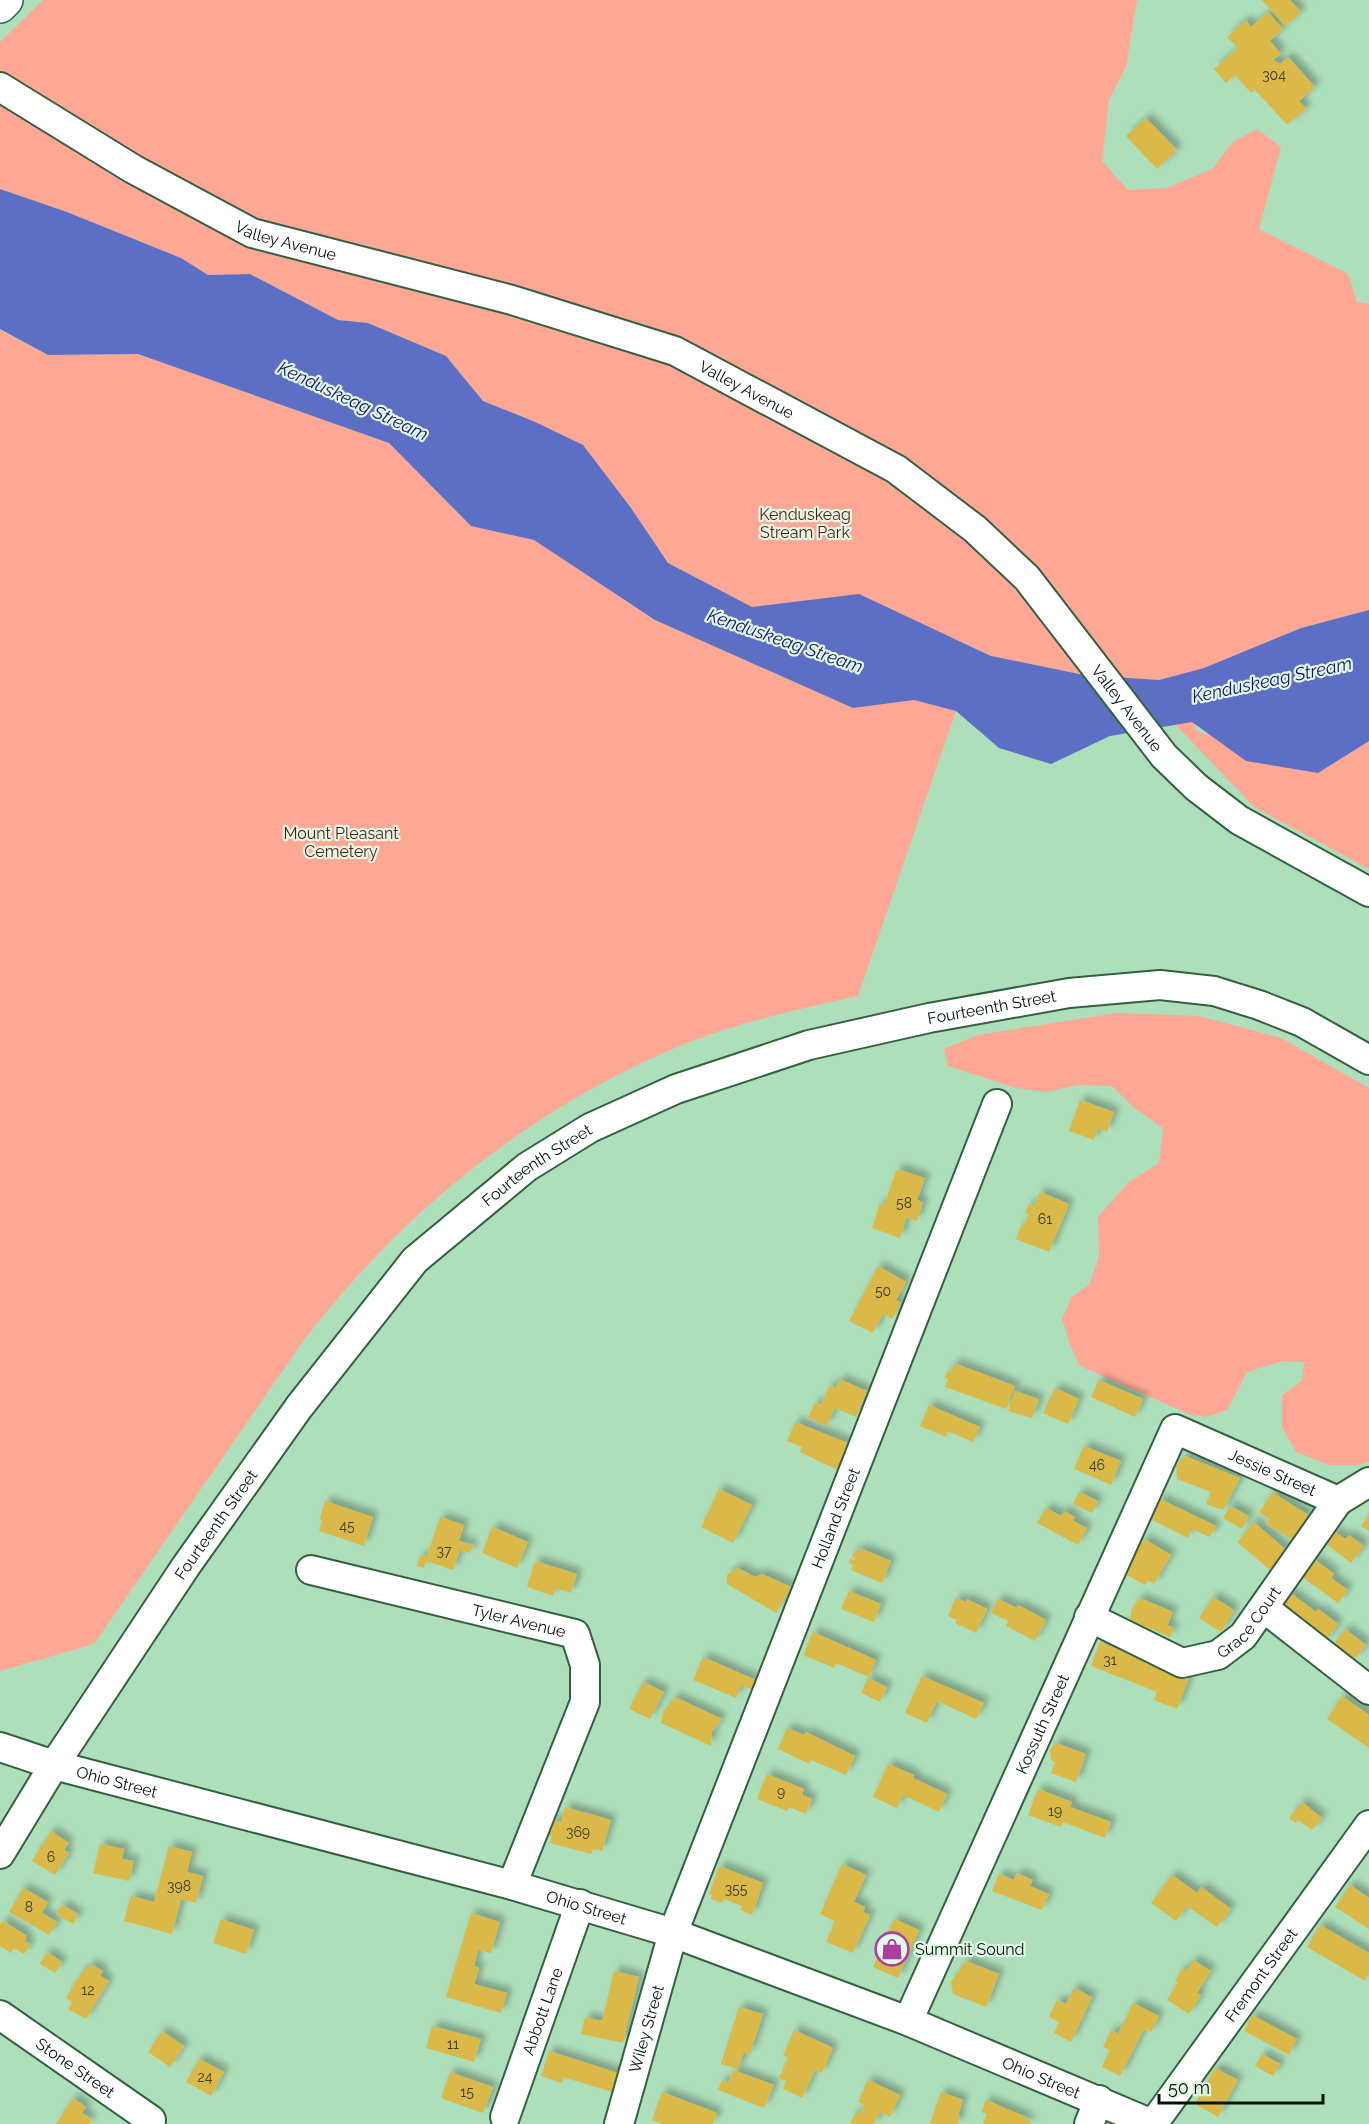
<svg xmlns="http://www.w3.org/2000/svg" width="1369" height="2124" viewBox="0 0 1369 2124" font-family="Raleway,sans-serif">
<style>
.green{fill:#ffa795}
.water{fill:#5d6fc5}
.building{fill:#dab949;filter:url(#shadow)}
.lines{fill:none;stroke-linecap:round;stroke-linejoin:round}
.minor-casing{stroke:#336041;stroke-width:32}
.highway-casing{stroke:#336041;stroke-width:36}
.minor{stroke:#fff;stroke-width:28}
.highway{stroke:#fff;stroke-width:33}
.labels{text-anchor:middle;stroke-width:4.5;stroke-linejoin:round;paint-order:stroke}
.number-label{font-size:14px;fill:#393d18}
.street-label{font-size:16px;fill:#031408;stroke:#e1f9e6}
.park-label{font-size:16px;fill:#5a190d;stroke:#e1f9e6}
.poi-label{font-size:16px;fill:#031408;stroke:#e1f9e6;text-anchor:start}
.water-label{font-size:18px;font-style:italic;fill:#180d78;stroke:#e1f9e6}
</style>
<defs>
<filter id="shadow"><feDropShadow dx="5.5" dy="-5.5" stdDeviation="3" flood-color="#0004"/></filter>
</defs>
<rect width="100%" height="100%" fill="#aedfbb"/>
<path class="green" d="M43,0h1094l-11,67 -17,33 -7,61 26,29 39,-2 45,-19 21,-27 24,-13 24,18 -22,82 89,45 9,28 12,2v306l-68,18 -97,40 -45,12 -75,-5 -93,-19 -24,-12 -127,-47 -88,10 -84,-44 -37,-55 -98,-87 -50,-20 -37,-45 -78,-33 -30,-3 -88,-46 -42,1 -27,-17 -114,-46 -67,-23v-147z
M0,330l48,25 90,-1 251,89 82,83 63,14 121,80 198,88 61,-8 42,11 -98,285c-57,13 -116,25 -171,47 -153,62 -286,169 -386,301l-207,300 -94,27z
M1193,718c1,4 1,10 5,13 5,3 13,4 18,6 29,14 57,32 90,33l63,-32v131l-115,-62 -79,-83z
M1117,1013l82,3 82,22 88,50v374l-11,3h-30l-32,-13 -14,-25v-32l20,-14 2,-19 -21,-1 -36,11 -20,38 -20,7 -16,-2 -111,-49 -10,-21 -8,-27 10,-21 17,-12 10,-29 -1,-39 30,-34 31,-20 4,-35 -29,-20 -22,-22 -34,-1 -32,7 -30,-4 -68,-22 -4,-17 34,-14z"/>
<path class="water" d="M0,189l67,23 114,46 27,17 42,-1 88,46 30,3 78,33 37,45 50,20 50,24 48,63 37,55 84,44 107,-13 132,62 93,19 75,5 45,-12 97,-40 68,-18v131l-51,32 -72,-12 -54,-39 -82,14 -59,28 -52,-16 -43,-37 -42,-11 -61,8 -198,-88 -121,-80 -63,-14 -82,-83 -251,-89 -90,1 -48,-26z"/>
<path class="building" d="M1262,0h28l11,12 -16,14z
M1268,12l15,17 -13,12 11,13 -8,6 7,4 8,-7 27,30 -16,14 7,8 -19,16 -32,-35 -4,3 -16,-18 -9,8 -12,-14 24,-21 -11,-11 19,-17 5,7z
M1146,118l31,32 -20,19 -31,-33z
M1080,1100l34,12 -7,20 -9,-4 -4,12 -25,-9z
M897,1169l28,9 -8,22 6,2 -6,19 -10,-4 -7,21 -28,-10 8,-25 4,2z
M1040,1192l29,12 -20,48 -33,-13 6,-15 2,1 5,-11 -4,-1 4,-9 5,2z
M878,1266l28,16 -10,18 5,3 -9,16 -9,-5 -10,19 -24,-12z
M954,1363l61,23 -9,23 -61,-22 3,-8 -3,-1 3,-8 3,2z
M839,1379l28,12 -11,26 -21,-9 -8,18 -19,-8 7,-16 6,3 9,-20 6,3z
M1099,1380l44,19 -8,18 -44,-20z
M1055,1388l24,11 -11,25 -25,-11z
M1015,1391l24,8 -7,19 -24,-7z
M929,1405l51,22 -7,15 -25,-11 -2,6 -26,-11z
M795,1422l53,21 -11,27 -37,-18 2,-5 -15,-6z
M1084,1446l37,15 -10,24 -37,-16z
M1185,1456l55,22 -17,32 -17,-6 5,-12 -34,-13 -1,-13z
M719,1489l33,16 -19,38 -32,-16z
M1079,1492l19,9 -6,12 -19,-9z
M1272,1492l36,23 -15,25 -27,-16 4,-5 -11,-6z
M1160,1499l56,27 -6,11 -18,-8 -4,9 -38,-19z
M325,1501l48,16 -9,29 -45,-15 3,-10 -2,-3z
M1230,1506l19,10 -7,13 -19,-11z
M1046,1508l15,8 3,-5 11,6 -2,4 14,7 -9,17 -41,-22z
M1369,1515v16l-8,-5z
M440,1517l24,8 -5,16 14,4 -3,8 -10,-3 -7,20 -27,-9 -2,7 -7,-2 3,-10h7z
M1254,1522l33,29 -17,19 -33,-28z
M492,1527l36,15 -11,26 -35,-15z
M1334,1531l11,8 4,-4 15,11 -13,17 -26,-20z
M1144,1539l27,16 -17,29 -6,-4 -3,5 -22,-12z
M860,1548l31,13 -9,22 -31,-13 2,-5 -4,-2 1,-4 4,1 2,-2 -4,-2 2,-5 5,2z
M1314,1559l20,15 -3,4 17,12 -10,13 -36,-26z
M535,1561l42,13 -6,19 -16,-5 -2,8 -26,-9z
M738,1568l17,9 7,-3 29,13 -15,26 -49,-29v-9z
M849,1591l32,13 -7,18 -33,-13z
M1288,1591l28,21 2,-3 20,15 -12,17 -48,-36z
M1213,1597l21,13 -13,22 -22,-14z
M956,1598l10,4 1,-3 20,10 -11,24 -21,-10 2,-3 -9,-4z
M1140,1598l33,14 -6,14 7,2 -4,9 -40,-17 2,-12z
M998,1599l19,9 1,-3 28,15 -11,21 -29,-15 2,-5 -17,-8z
M1345,1629l21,16 -11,14 -21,-15z
M813,1632l63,28 -7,17 -33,-14 -2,5 -31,-13z
M1100,1642l89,36 -12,31 -23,-9 3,-8 -66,-26z
M703,1657l57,25 -4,9 -15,-6 -5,13 -43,-18z
M922,1676l62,27 -8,16 -39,-18 -10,22 -22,-10z
M868,1678l19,9 -7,15 -19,-9z
M643,1682l21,10 -14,27 -21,-10z
M1342,1696l27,19v33l-42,-29z
M675,1697l47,22 -10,13 -1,14 -50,-23 2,-11z
M787,1728l17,7 2,-3 49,24 -9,19 -35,-15 -2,4 -31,-15z
M1056,1743l30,11 -10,28 -25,-9 4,-11 -4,-2 -1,-10z
M888,1764l26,11 -1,3 34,16 -8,18 -36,-17 -6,13 -24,-11z
M767,1774l37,15 -2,6 10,4 -6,15 -17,-7 -2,4 -30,-12z
M1038,1789l34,13 -2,5 41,15 -6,16 -42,-16 -2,5 -33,-12z
M1302,1802l20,16 -10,12 -14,-10 -2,3 -7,-5z
M565,1807l46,13 -9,31 -9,-2 -2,5 -41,-11 2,-7 -4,-1 4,-15 9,2z
M51,1831l18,12 -5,7 5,3 -14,22 -23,-14z
M100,1844l24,5 -2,10 12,2 -5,20 -36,-8z
M169,1846l23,6 -5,20 16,4 -7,27 -15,-4 -9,35 -48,-13 7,-25 23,6z
M842,1864l24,11 -12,27 11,5 -2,5 7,3 -17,38 -27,-11 9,-21 -15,-7z
M719,1866l44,17 -11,32 -12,-5 2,-4 -18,-7 -2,4 -11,-4 1,-4 -3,-1z
M1017,1873l16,7 -3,6 19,8 -7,16 -50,-19 7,-17 15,6z
M1172,1875l25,18 4,-6 30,22 -14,18 -30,-21 -11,15 -25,-18z
M1350,1885l19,13v31l-34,-22z
M23,1888l25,14 -6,11 15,9 -8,13 -40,-23z
M62,1905l16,9 -5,10 -17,-10z
M471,1913l29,9 -9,31 -13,-3 -4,16 5,2 -5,16 33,9 -6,20 -55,-16z
M221,1919l33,11 -8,24 -33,-11z
M894,1919l25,11 -21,48 -25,-11z
M3,1921l24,15 -2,5 5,3 -6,10 -10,-6 -3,5 -11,-7v-21z
M1320,1925l49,28v20l-4,8 -58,-34z
M47,1952l15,10 -7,11 -15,-9z
M1193,1960l18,11 -14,22 4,2 -12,19 -22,-14 11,-18 -3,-2 8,-12 3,3z
M966,1961l33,13 -13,33 -33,-13 -2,-12z
M91,1964l12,7 -3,5 9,5 -23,38 -18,-10 4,-7 -6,-4 18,-29 2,2z
M614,1971l25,6 -16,66 -42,-9 4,-17 17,4z
M1074,1988l18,9 -21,45 -17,-9 5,-11 -10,-5 8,-17 9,4z
M1133,2003l26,13 -8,16 -7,-3 -24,47 -18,-9 8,-17 -7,-3 8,-17 7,4z
M739,2007l24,7 -13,40 -6,-2 -6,17 -17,-5z
M1252,2015l45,24 -8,16 -45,-24z
M432,2026l49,13 -7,23 -48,-14z
M794,2030l39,18 -11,25 -7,-3 -13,28 -19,-9 3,-8 -7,-3 9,-20 -5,-3z
M162,2031l22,15 -14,21 -22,-15z
M549,2051l69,22 -6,19 -49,-15 -1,6 -21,-7z
M1262,2054l18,10 -7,12 -18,-10z
M199,2059l25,13 -13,24 -25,-14z
M1215,2068l23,12 -20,37 -23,-13z
M733,2070l41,15 -10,23 -46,-18 4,-10 6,3z
M450,2072l43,15 -10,26 -42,-15z
M868,2080l32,15 -10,22 -10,-5 -6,12h-24l5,-11 4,2 5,-10 -6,-3z
M662,2092l55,21 -4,11h-50l-11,-4z
M941,2092l22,8 -5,16 2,1 -2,7h-28z
M73,2098l13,9 -4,6 10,7 -3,4h-33z
M986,2100l40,17 -1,2 6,2 -1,3h-47l4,-10 -6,-2z"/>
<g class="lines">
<g class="minor-casing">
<g id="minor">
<path id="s1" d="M0,87l133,82 119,64 260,67 163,51 221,118 79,60 52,49 137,178 32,31 43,33 130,72"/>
<path id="s2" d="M311,1570l264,64 10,31v37l-73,183"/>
<path d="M1264,1608l105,82"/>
<path id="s3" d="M1089,1617l93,46 36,-8 25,-19 95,-135"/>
<path id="s4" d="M0,1747l54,18 458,120 161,48 235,88 244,103"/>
<path id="s5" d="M0,1854l54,-89 132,-199 113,-159 116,-147 112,-93 63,-39 86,-39 133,-44 120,-27 140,-25 91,-8 54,6 45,14 43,17 67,38"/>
<path id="s6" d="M0,2015l151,105"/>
<path id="s7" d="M908,2021l267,-592 163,72 31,-19"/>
<path id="s8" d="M505,2117l75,-213"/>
<path id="s9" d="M619,2124l54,-191 324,-829"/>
<path d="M1089,2124l10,-24"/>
<path id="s10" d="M1153,2124l216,-299"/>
</g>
</g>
<g class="highway-casing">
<path id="highway" d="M0,6l6,-6"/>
</g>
<use href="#minor" class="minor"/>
<use href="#highway" class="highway"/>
</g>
<defs>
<g id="shop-ring" transform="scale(1.725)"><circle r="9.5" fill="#e1f9e6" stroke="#ab3e9e" stroke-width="1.5"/><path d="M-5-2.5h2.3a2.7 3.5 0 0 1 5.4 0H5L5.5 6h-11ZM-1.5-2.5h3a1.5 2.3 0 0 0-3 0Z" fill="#ab3e9e"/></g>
</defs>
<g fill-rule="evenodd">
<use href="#shop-ring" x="892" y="1949"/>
</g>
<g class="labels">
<g class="number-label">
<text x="1274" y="80">304</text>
<text x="904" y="1208">58</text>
<text x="1045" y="1224">61</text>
<text x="883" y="1296">50</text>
<text x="1097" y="1470">46</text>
<text x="347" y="1531">45</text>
<text x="444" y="1556">37</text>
<text x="1110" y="1665">31</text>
<text x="781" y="1797">9</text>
<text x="1055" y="1816">19</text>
<text x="578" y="1837">369</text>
<text x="51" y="1862">6</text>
<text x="179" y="1891">398</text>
<text x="736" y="1894">355</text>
<text x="29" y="1912">8</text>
<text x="88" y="1995">12</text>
<text x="453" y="2049">11</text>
<text x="205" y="2082">24</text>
<text x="467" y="2097">15</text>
</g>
<g class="street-label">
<text dy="6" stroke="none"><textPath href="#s1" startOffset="326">Valley Avenue</textPath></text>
<text dy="6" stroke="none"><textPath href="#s1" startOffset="812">Valley Avenue</textPath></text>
<text dy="6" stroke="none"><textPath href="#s1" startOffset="1316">Valley Avenue</textPath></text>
<text dy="6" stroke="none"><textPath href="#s5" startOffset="1366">Fourteenth Street</textPath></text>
<text dy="6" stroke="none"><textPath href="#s5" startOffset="880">Fourteenth Street</textPath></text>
<text dy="6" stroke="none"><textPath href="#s7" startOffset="756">Jessie Street</textPath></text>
<text dy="6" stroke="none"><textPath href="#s9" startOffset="644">Holland Street</textPath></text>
<text dy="6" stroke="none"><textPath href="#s5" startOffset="394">Fourteenth Street</textPath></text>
<text dy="6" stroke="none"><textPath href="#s3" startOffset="186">Grace Court</textPath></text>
<text dy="6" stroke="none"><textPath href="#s2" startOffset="214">Tyler Avenue</textPath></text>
<text dy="6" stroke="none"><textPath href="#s7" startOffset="326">Kossuth Street</textPath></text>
<text dy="6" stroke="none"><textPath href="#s4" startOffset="122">Ohio Street</textPath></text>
<text dy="6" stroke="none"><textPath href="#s4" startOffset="608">Ohio Street</textPath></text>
<text dy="6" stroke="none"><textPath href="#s10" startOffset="184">Fremont Street</textPath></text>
<text dy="6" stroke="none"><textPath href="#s8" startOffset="112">Abbott Lane</textPath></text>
<text dy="6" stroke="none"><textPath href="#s9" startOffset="99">Wiley Street</textPath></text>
<text dy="6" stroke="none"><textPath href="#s6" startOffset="92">Stone Street</textPath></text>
<text dy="6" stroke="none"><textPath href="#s4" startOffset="1094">Ohio Street</textPath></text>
</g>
<g class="park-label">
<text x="805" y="520">Kenduskeag<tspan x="805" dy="18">Stream Park</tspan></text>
<text x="341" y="839">Mount Pleasant<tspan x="341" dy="18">Cemetery</tspan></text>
</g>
<g class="poi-label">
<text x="915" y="1955">Summit Sound</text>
</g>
<g class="water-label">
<text transform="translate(353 401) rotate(25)" y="6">Kenduskeag Stream</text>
<text transform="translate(785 641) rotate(19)" y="6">Kenduskeag Stream</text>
<text transform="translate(1272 680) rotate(-12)" y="6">Kenduskeag Stream</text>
</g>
</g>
<path d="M1159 2094v9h164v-9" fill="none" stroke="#031408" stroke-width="3"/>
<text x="1168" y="2094" font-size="18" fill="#031408" stroke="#e1f9e6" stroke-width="4.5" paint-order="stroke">50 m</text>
</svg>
